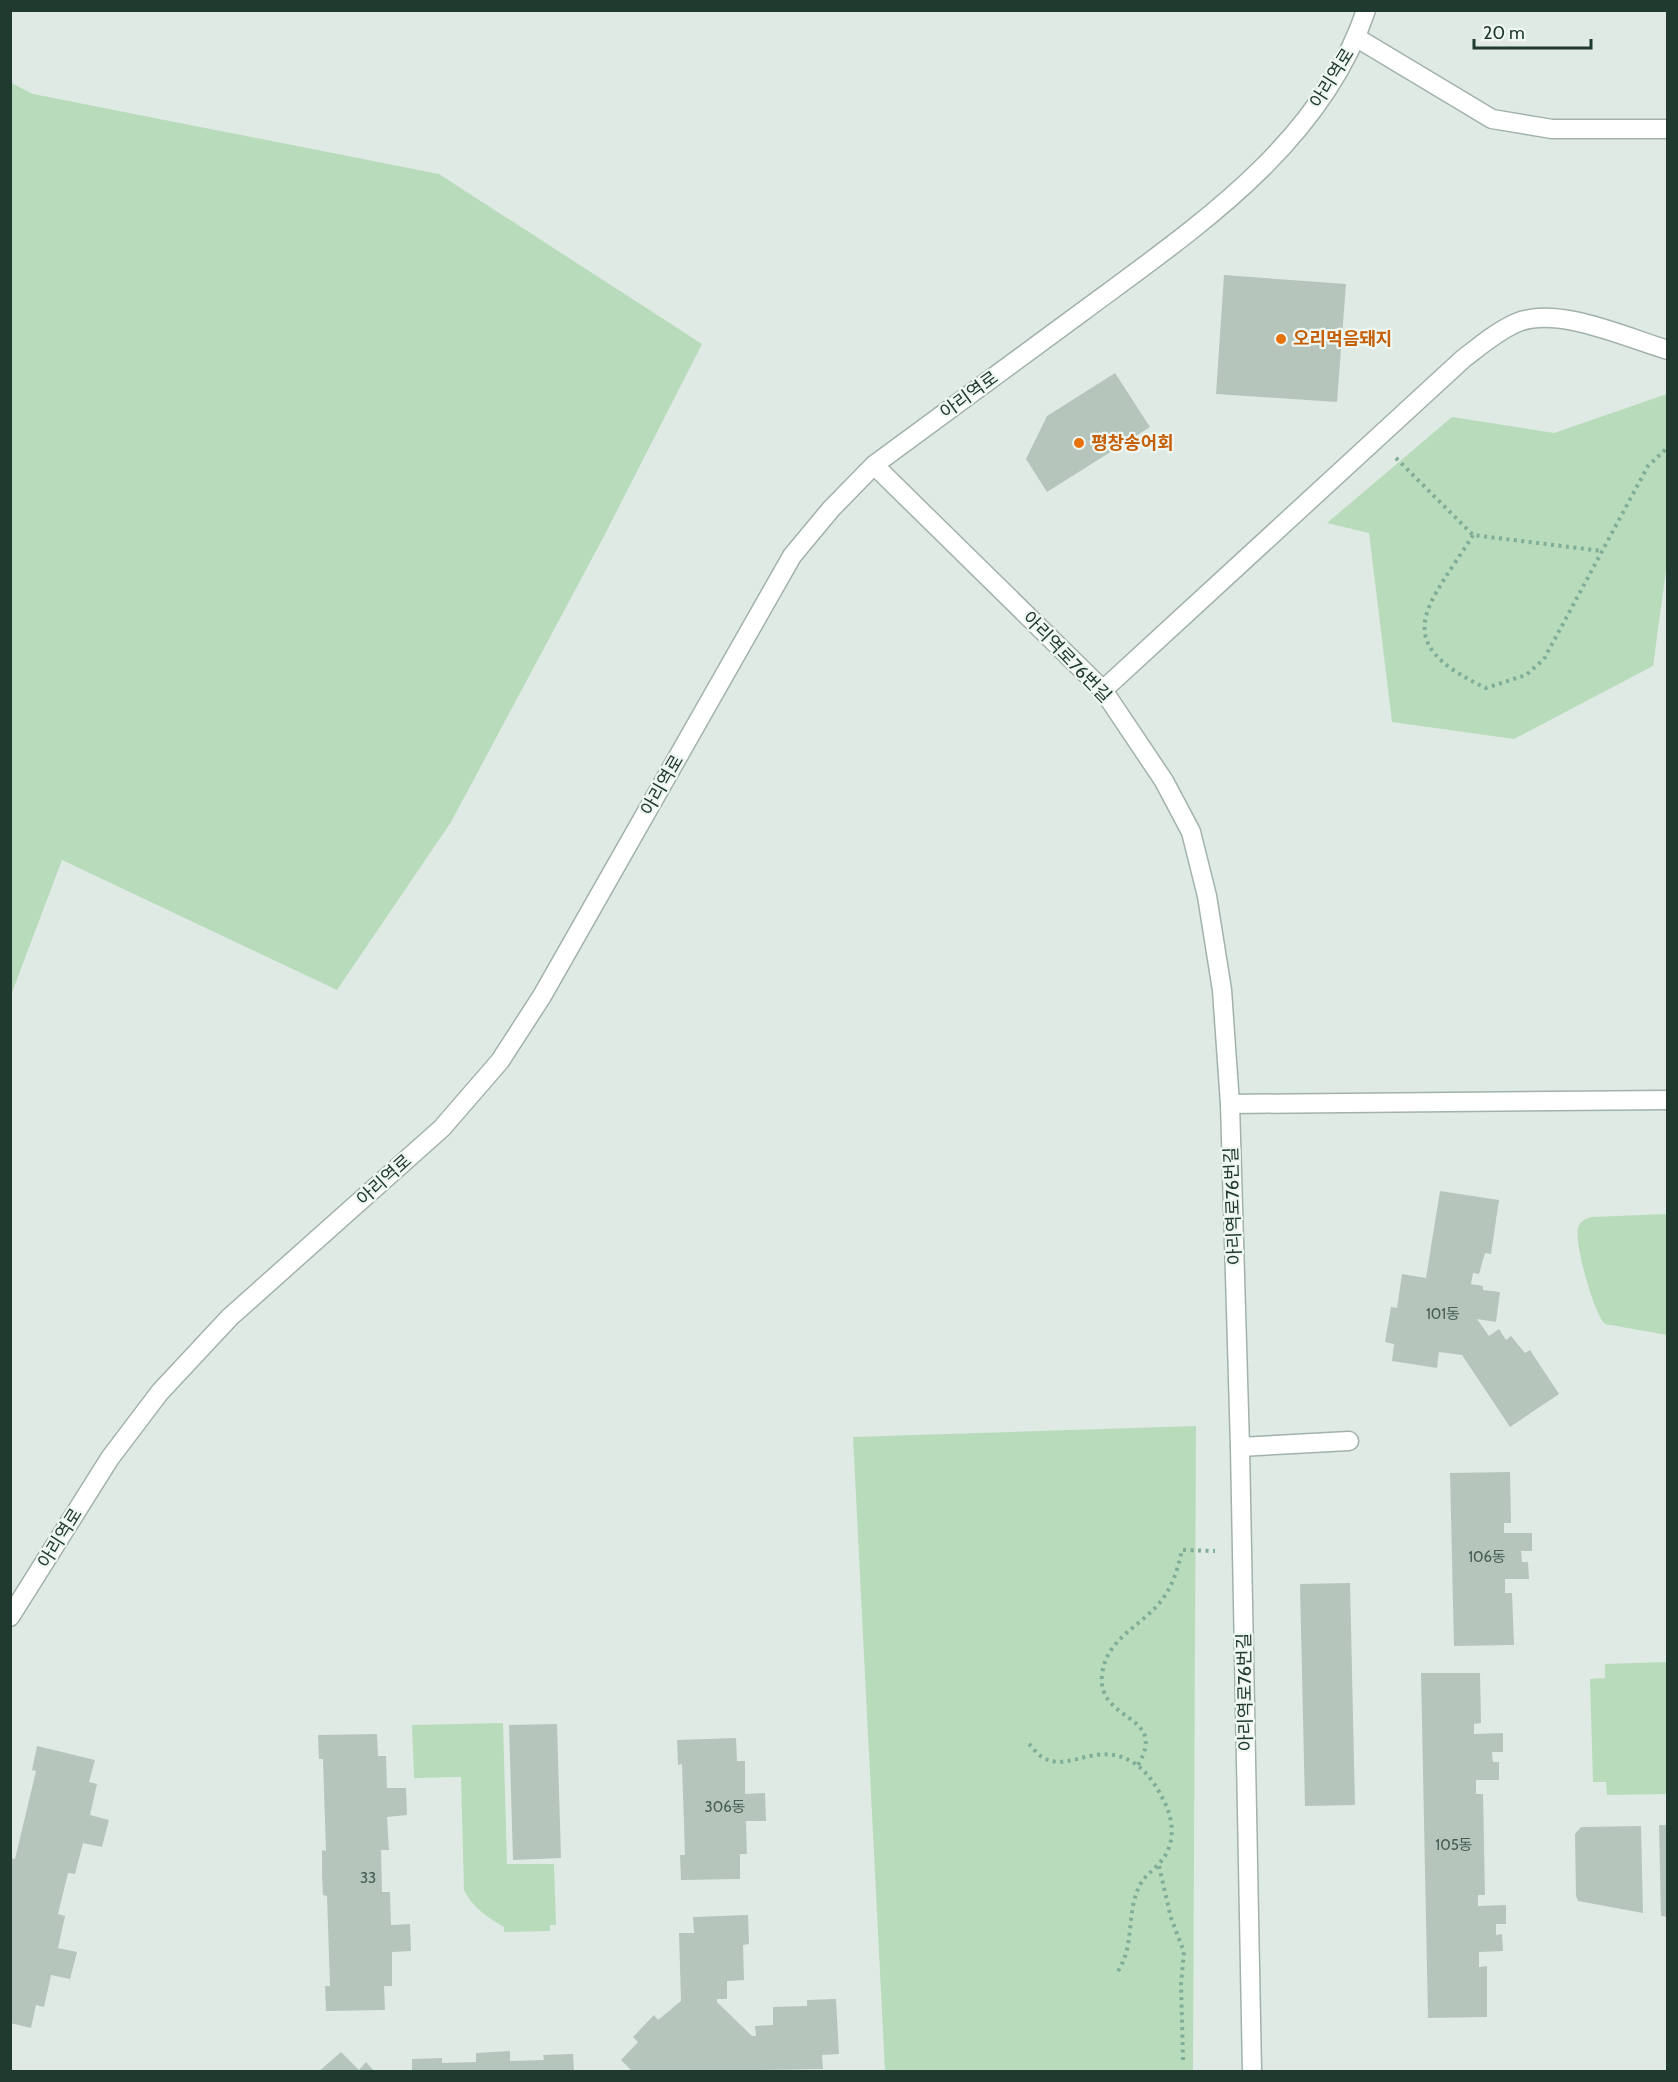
<svg xmlns="http://www.w3.org/2000/svg" width="1678" height="2082" viewBox="0 0 1678 2082" font-family="Cabin,'Noto Sans KR',sans-serif">
<style>
.green{fill:#b8dbbc}
.building{fill:#b5c5bc}
.lines{fill:none;stroke-linecap:round;stroke-linejoin:round}
.service-casing{stroke:#a2b2aa;stroke-width:21}
.minor-casing{stroke:#a2b2aa;stroke-width:21}
.path{stroke:#80ad98;stroke-width:4;stroke-dasharray:3 4.5;stroke-linecap:butt}
.service{stroke:#fff;stroke-width:18}
.minor{stroke:#fff;stroke-width:18}
.food-dot{fill:#e8710a;stroke:#eff7f2;stroke-width:2}
.labels{text-anchor:middle;stroke-width:4.5;stroke-linejoin:round;paint-order:stroke}
.number-label{font-size:15px;fill:#465d52}
.street-label{font-size:18px;fill:#213a2f;stroke:#eff7f2}
.food-label{font-size:18px;font-weight:bold;fill:#c56008;stroke:#eff7f2;text-anchor:start}
</style>
<rect width="100%" height="100%" fill="#dfeae4"/>
<path class="green" d="M11,83l22,11 406,80 263,170 -99,194 -152,284 -114,168 -275,-130 -51,135z
M1667,394l1,162 -15,110 -139,73 -122,-17 -23,-189 -42,-10 125,-106 102,16z
M1667,1214v121l-62,-11c-11,-10 -31,-81 -27,-96 2,-7 8,-10 14,-11z
M1196,1426l-3,645h-308l-32,-634z
M1667,1662v132l-60,1 -1,-13h-13l-3,-103 15,-1v-14z
M503,1723l4,141h47l2,61h-6v6l-46,1v-5c-16,-9 -32,-20 -40,-37l-3,-113 -47,1 -2,-53z"/>
<path class="building" d="M1224,275l122,9 -9,118 -121,-8z
M1115,373l35,54 -103,65 -21,-33 21,-43z
M1440,1191l59,9 -8,54 -6,-1 -6,21 -6,-1 -2,11 12,2v4l17,2 -4,30 -19,-3 12,17 10,-7 7,11 5,-4 14,17 5,-3 29,44 -49,33 -48,-72 -23,-3 -2,16 -45,-7 2,-17 -9,-2 6,-35 6,1 5,-34 24,4z
M1510,1472l1,51h-7v10h28v18h-11l1,11h6l1,17h-24v14h7l2,52 -60,1 -4,-173z
M1350,1583l5,222 -50,1 -5,-222z
M1421,1673h59l1,50 -7,1v10l29,-1v19h-11l1,10h6v18h-23v14h7l2,101h-7v11l28,-1v19h-10v11l6,-1 1,17 -24,1v15l8,-1v51l-59,1z
M557,1724l4,134 -48,2 -4,-135z
M377,1734l1,22h8l1,32h19l1,27 -20,2 2,33h-8l1,42h8l1,33 19,-1 1,27 -19,1v34h-8l1,24 -59,1 -1,-25h5l-3,-90 -4,-1 -1,-20v-25l4,1 -3,-92h-4l-1,-24z
M736,1738l1,23h8v33l20,-1 1,28h-20l1,33h-7v25l-59,1 -1,-25h5l-3,-91 -4,1 -1,-25z
M37,1746l58,14 -6,22 8,2 -7,31 19,5 -7,27 -19,-4 -8,31 -7,-1 -10,41 7,2 -7,32 19,4 -7,27 -19,-4 -7,32 -8,-2 -5,23 -21,-5v-165l5,1 21,-88 -4,-1z
M1659,1825h9v92l-7,-1z
M1641,1826l2,87 -65,-12 -2,-5 -1,-62 6,-7z
M748,1915l1,29 -6,1 1,35 -17,1v18h-10v3l35,34h4l-1,-10 18,-1v-18l34,-1v-6l29,-1 3,55 -17,1 1,14 -190,3 -12,-12 17,-18 -5,-5 21,-22 4,5 23,-19 -2,-68h15l-1,-16z
M510,2051v10l34,-1 -1,-5 30,-1 1,18h-162v-13l30,-1v5l34,-1v-9z
M341,2052l18,18 7,-8 9,10h-57z"/>
<g class="lines">
<g class="service-casing">
<path id="service" d="M1357,38l135,81 60,10h116
M1103,690l360,-331c17,-13 33,-27 53,-36 41,-18 111,15 152,27
M1230,1104l438,-4
M1240,1447l109,-6"/>
</g>
<g class="minor-casing">
<path id="minor" d="M874,465l229,225 61,91 27,51 16,64 15,94 8,114 10,343 12,625
M10,1617l100,-159 50,-66 70,-75 212,-189 58,-67 42,-65 250,-440 39,-47 43,-44c69,-51 138,-102 208,-153 109,-81 239,-166 284,-302"/>
</g>
<path class="path" d="M1396,458l77,77 129,16
M1473,535c-44,71 -88,106 13,153l40,-13 18,-16 104,-193 20,-19
M1029,1744c4,4 8,10 13,13 18,11 36,0 54,-2 35,-5 55,19 69,48 7,15 10,33 2,49 -6,14 -22,21 -28,35 -13,27 -4,58 -21,84
M1138,1765c31,-52 -41,-42 -36,-90 4,-37 39,-48 59,-74 12,-15 17,-33 21,-51l33,1
M1159,1866l12,52 13,34 -3,32 2,76"/>
<use href="#service" class="service"/>
<use href="#minor" class="minor"/>
</g>
<g class="food-dot">
<circle cx="1281" cy="339" r="6"/>
<circle cx="1079" cy="443" r="6"/>
</g>
<g class="labels">
<g class="number-label">
<text x="1443" y="1319">101동</text>
<text x="1487" y="1562">106동</text>
<text x="725" y="1812">306동</text>
<text x="1454" y="1850">105동</text>
<text x="368" y="1883">33</text>
</g>
<g class="street-label">
<text transform="translate(1332 78) rotate(-58)" y="6">아리역로</text>
<text transform="translate(969 395) rotate(-36)" y="6">아리역로</text>
<text transform="translate(1067 657) rotate(46)" y="6">아리역로76번길</text>
<text transform="translate(662 785) rotate(-60)" y="6">아리역로</text>
<text transform="translate(384 1180) rotate(-42)" y="6">아리역로</text>
<text transform="translate(1233 1206) rotate(-92)" y="6">아리역로76번길</text>
<text transform="translate(60 1538) rotate(-58)" y="6">아리역로</text>
<text transform="translate(1245 1692) rotate(-91)" y="6">아리역로76번길</text>
</g>
<g class="food-label">
<text x="1293" y="345">오리먹음돼지</text>
<text x="1091" y="449">평창송어회</text>
</g>
</g>
<rect width="1678" height="2082" fill="none" stroke="#213a2f" stroke-width="24"/>
<path d="M1474 39v9h117v-9" fill="none" stroke="#213a2f" stroke-width="3"/>
<text x="1483" y="39" font-size="18" fill="#213a2f" stroke="#eff7f2" stroke-width="4.5" paint-order="stroke">20 m</text>
</svg>
